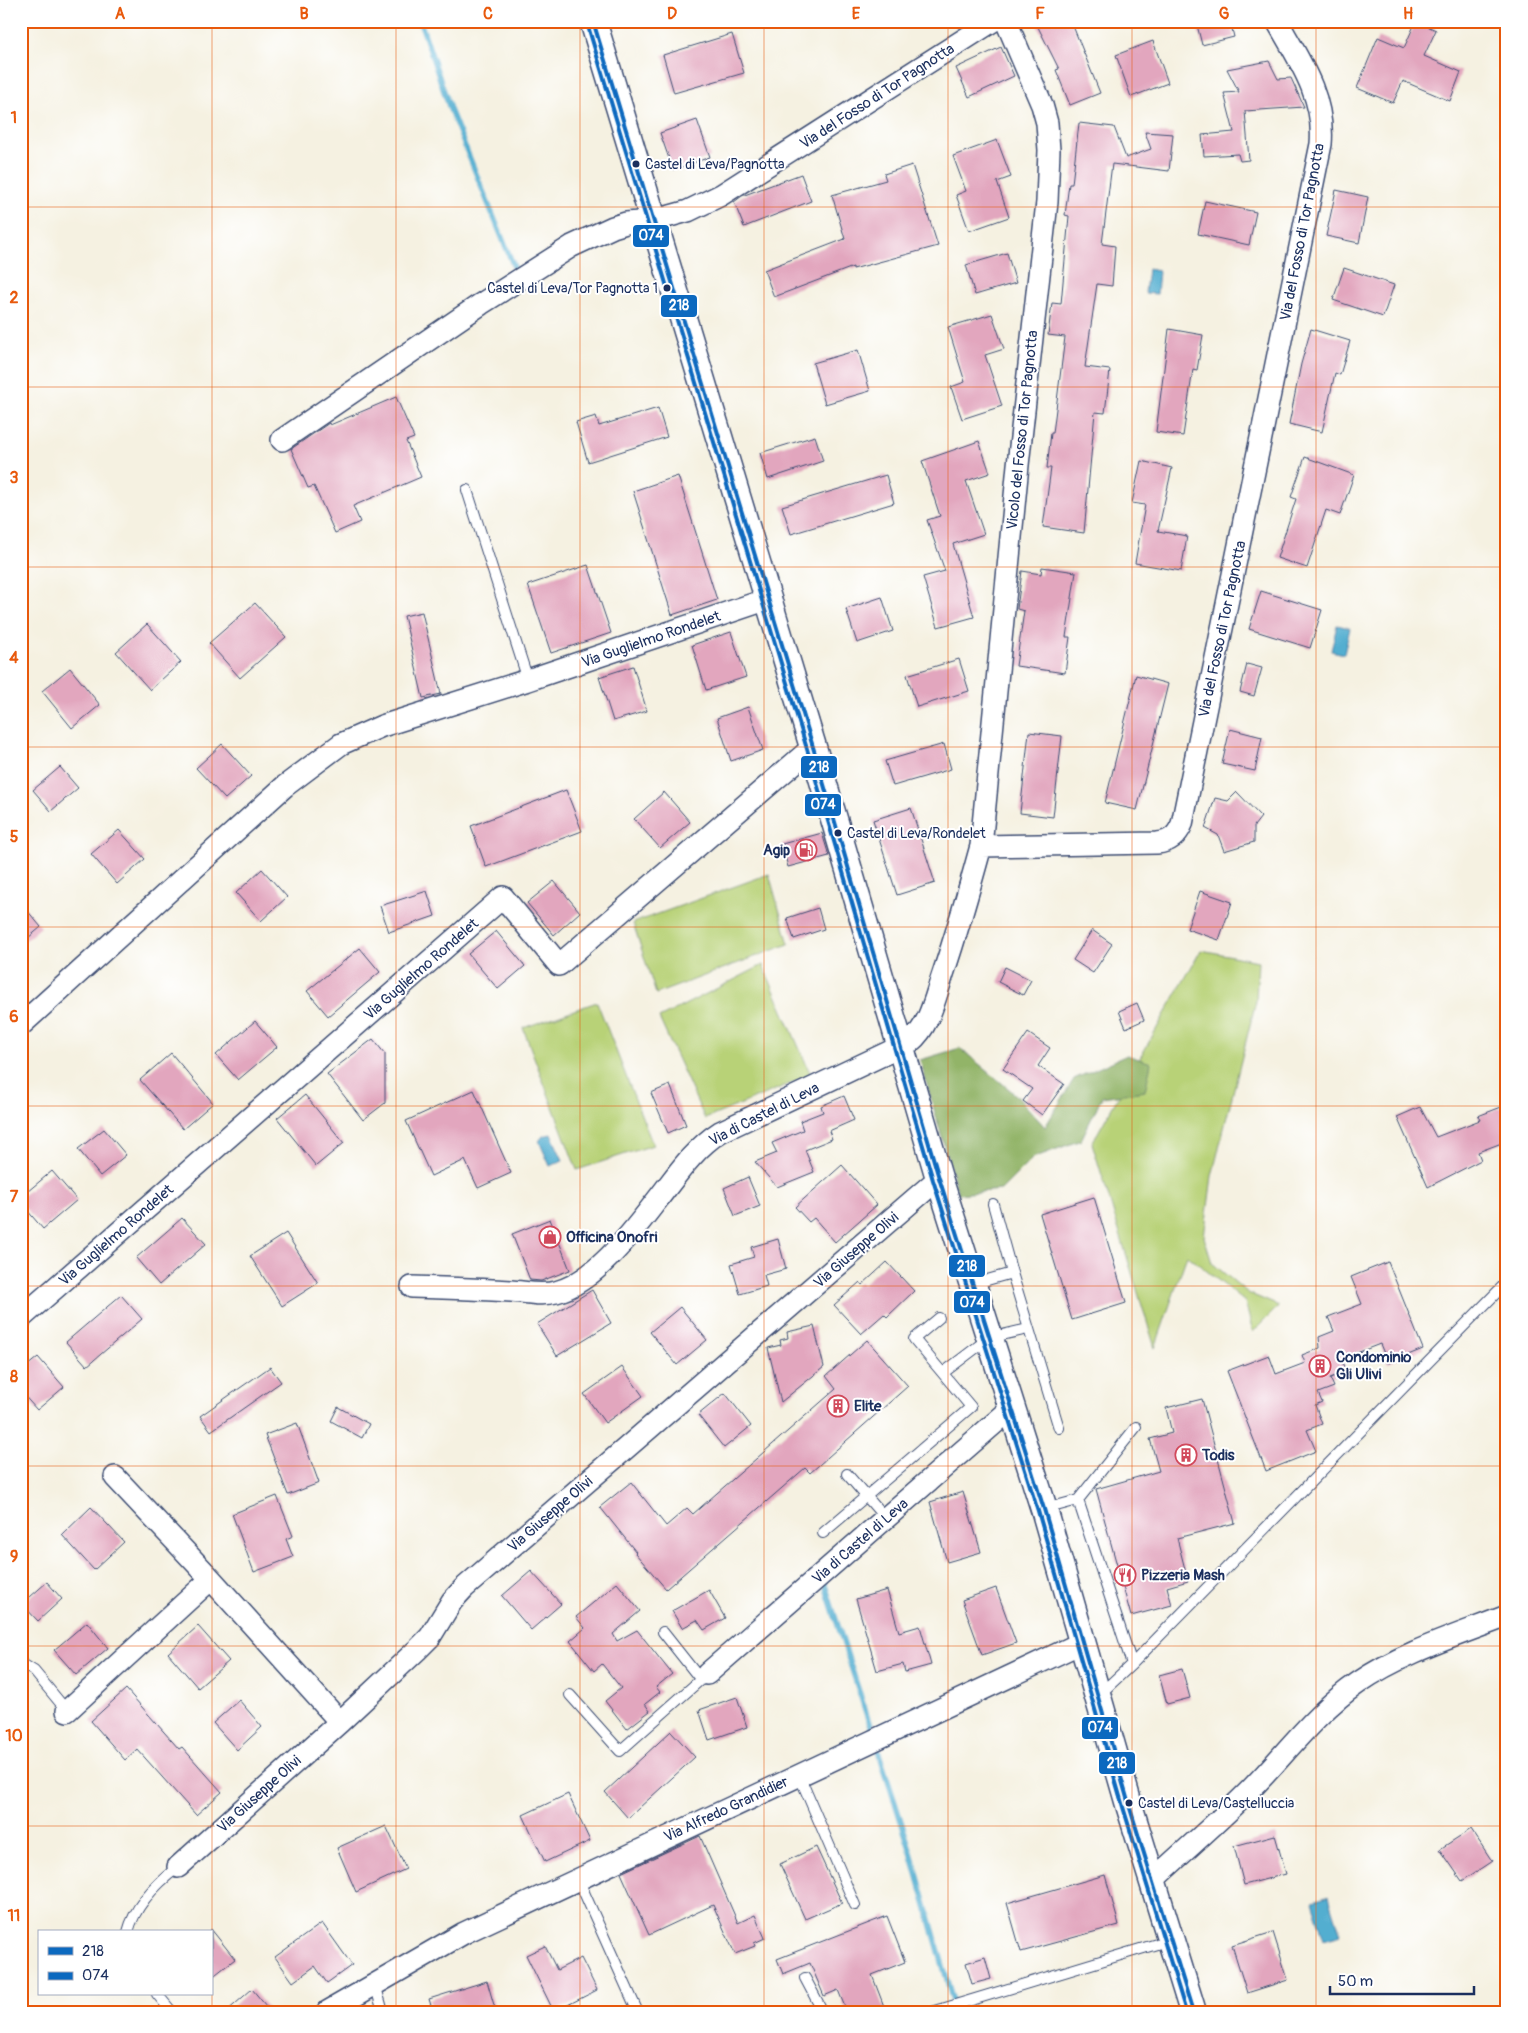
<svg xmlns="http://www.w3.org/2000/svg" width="1528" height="2033" viewBox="0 0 1528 2033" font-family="Pangolin,sans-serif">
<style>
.green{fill:#b8d277;stroke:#6a806a}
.forest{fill:#92b468;stroke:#567263}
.water{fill:#52aed0;stroke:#366e97}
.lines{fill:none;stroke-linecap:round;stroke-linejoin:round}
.stream{stroke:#52aed0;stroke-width:5.5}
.building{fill:#e2a6be}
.service-casing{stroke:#3c4c72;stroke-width:12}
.minor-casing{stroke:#3c4c72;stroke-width:24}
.tertiary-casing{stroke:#3c4c72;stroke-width:29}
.service{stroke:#fff;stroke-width:10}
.minor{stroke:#fff;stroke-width:21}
.tertiary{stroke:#fff;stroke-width:26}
.bus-1-casing{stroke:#fff;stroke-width:8}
.bus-2-casing{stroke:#fff;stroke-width:8}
.bus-1{stroke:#0c69bf;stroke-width:4}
.bus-2{stroke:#0c69bf;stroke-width:4}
.grid{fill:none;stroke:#e8590c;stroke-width:1;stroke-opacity:0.55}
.bus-dot{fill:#1b2f5e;stroke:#fff;stroke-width:2}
.labels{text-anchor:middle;stroke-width:4;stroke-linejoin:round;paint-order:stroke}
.bus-label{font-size:14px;fill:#1b2f5e;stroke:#fff;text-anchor:start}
.street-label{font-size:15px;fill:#1b2f5e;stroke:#fff}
.poi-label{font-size:15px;font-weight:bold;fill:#1b2f5e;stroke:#fff;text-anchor:start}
.line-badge{stroke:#fff;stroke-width:2}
.badge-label{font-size:14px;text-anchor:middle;font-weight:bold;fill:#fff}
.neatline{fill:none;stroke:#e8590c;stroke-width:2}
.grid-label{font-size:16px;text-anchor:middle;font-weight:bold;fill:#e8590c}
</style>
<rect width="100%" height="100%" fill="#fff"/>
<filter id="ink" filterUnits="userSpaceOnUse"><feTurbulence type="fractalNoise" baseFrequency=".02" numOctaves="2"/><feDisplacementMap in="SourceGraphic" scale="10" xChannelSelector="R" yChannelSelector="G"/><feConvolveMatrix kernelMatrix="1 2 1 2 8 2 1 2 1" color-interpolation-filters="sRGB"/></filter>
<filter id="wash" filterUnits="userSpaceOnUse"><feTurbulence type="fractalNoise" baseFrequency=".0096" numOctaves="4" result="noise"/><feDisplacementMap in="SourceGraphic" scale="20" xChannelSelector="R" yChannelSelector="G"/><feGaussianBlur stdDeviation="1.12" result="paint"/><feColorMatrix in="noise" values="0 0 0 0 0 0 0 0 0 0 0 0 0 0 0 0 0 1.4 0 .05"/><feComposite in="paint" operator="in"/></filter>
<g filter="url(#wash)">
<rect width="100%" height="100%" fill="#f5f1e1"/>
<path class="green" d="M769,874l20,70 -133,50 -23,-71z
M1201,950l57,11 -2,40 -44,175 -8,61 8,26 36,30 31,13 -26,26 -8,-30 -58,-47 -32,93 -63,-205z
M763,965l48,110 -106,44 -46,-101z
M597,1002l56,143 -76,25 -54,-142z"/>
<path class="forest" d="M960,1048l55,46 30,33 29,-48 53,-24 24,8 -6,28 -43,6 -21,43 -48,18 -32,32 -43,4 -38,-134z"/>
<path class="water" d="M1148,269l11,2 -2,23 -12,-1z
M1337,625l13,3 -6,26 -13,-3z
M551,1134l12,26 -13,6 -11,-25 4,-5z
M1329,1896l12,39 -17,5 -12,-39z"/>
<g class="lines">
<path class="stream" d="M420,21l31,91 63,155
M825,1585l48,150
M876,1744l35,108 45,160"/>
</g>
<g id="blocks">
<path class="building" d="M1035,21h36l29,72 -30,12 -14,-35 3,-1z
M1207,21h23l4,16 -32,8 -5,-20z
M1416,21l20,9 -12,26 37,16 -11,29 -47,-20 -10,22 -36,-15 21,-51 26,11z
M732,34l12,39 -70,20 -11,-38z
M1153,41l15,42 -37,14 -15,-42z
M1001,47l13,29 -45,21 -13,-29z
M1269,61l9,18 13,-1 13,29 -59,4 4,49 -9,1 -2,-7 -34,2 -2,-21 32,-3 -10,-39 15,-1 -12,-23z
M697,120l13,37 -37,13 -13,-37z
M1079,123l35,4 12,31 25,-9 -6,-17 28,2 -4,37 -57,-7 -10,80 13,2 -3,40 -15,-2 -12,83 25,3 -5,43 -10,-1 -11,121 -41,-6 8,-59h-4l4,-35h2l12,-96 -17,-2 4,-32 9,1 8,-88 -4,-1 4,-31h3z
M997,140l14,37 -14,5 12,35 -40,14 -13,-36 10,-4 -13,-35z
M912,165l26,81 -85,23v-2l-79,30 -10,-27 81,-31 -13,-44 54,-15 -2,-6z
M801,174l10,27 -67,26 -10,-25 8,-6z
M1336,190l32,7 -9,46 -33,-7z
M1205,201l51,11 -7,33 -51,-11z
M1007,253l9,30 -41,12 -9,-30z
M1344,268l50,17 -11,32 -50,-17z
M992,314l12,35 -19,6 17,51 -40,13 -11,-32 14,-5 -17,-55z
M1169,329l34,6 -6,35 -4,-1 -10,67 -27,-4z
M1311,329l39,12 -10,34 -5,-2 -13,59 -33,-8 12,-60z
M858,350l12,41 -45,13 -12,-41z
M396,397l18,41 -8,3 15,36 -68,29 7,16 -25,11 -21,-47 -6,2 -17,-39 38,-26 1,2z
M658,408l9,29 -79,25 -12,-40 20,-6 3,10z
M815,436l8,25 -55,18 -8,-26z
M979,441l11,32 -24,8 18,53 -31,10 21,73 -36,10 -15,-50 22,-6 -18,-51 13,-4 -18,-55z
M1305,457l49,18 -14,40 -14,-5 -19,58 -30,-10 19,-59 -5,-2z
M1141,461l31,7 -14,63 29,5 -6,35 -46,-8 10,-58 -13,-2z
M886,475l8,28 -103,31 -9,-28z
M678,476l39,124 -45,15 -39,-124z
M588,565l23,68 -60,20 -23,-68z
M1042,567l34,5 -10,65h4l-5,36 -49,-7 8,-55 -7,-2 5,-38 19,3z
M1261,591l61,19 -12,38 -61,-19z
M882,597l11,34 -36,12 -11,-34z
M255,603l31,34 -46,41 -31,-35z
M422,612l19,82 -18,4 -19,-82z
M147,624l34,38 -31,28 -34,-38z
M731,632l15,45 -40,13 -14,-45z
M959,659l10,32 -52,16 -10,-32z
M1247,664l15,4 -8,28 -14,-4z
M633,666l14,45 -34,10 -14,-44z
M70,668l30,37 -28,23 -30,-37z
M1136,675l32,9 -31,126 -32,-7z
M748,707l15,43 -32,11 -14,-43z
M1230,729l32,8 -7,34 -33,-7z
M1029,732l33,4 -9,81 -33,-4z
M222,744l29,32 -26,23 -29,-31z
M944,744l7,25 -58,17 -8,-25z
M60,767l18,21 -27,23 -18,-21z
M566,790l16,41 -96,36 -15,-41z
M664,792l26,30 -30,26 -26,-29z
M1237,792l24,25 -7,9v16l-30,9 -6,-16 -13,-7 10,-30 13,3z
M911,808l24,75 -38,12 -24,-75z
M119,830l26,29 -28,25 -26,-30z
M822,833l7,23 -41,11 -6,-23z
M262,869l25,28 -26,24 -25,-28z
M554,881l26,31 -26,23 -27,-32z
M427,891l8,25 -46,16 -9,-26z
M1200,891l32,11 -13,38 -32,-11z
M21,903l20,24 -20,17z
M818,908l6,21 -30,10 -7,-21z
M1092,930l20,14 -19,29 -20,-13z
M496,931l29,35 -27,23 -30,-35z
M360,948l20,24 -52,44 -21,-25z
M1005,967l26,13 -8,15 -25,-13z
M1137,1003l7,17 -18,8 -7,-17z
M255,1021l22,26 -39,33 -22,-25z
M1028,1033l22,15 -12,18 26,18 -22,31 -19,-14 9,-12 -29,-20z
M373,1039l12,15v49l-22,17 -36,-46z
M171,1053l42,50 -30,26 -43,-49z
M670,1085l16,40 -18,8 -17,-40z
M474,1090l37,83 -33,15 -13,-28 -34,16 -25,-55z
M305,1095l39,48 -28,23 -39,-48z
M844,1096l10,24 -25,11 3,8 -27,11 9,22 -37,15 -22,-25 22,-9 -5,-10 31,-13 -3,-9 23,-9 -2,-6z
M1504,1106l3,8v27l-29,11 3,8 -53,27 -31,-70 23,-10 16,30 44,-17 -2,-4z
M104,1129l22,26 -26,21 -22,-27z
M842,1165l35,40 -42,37 -21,-24 -5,4 -14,-15z
M52,1171l25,29 -34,29 -22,-26v-6z
M748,1177l12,29 -25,10 -11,-28z
M1094,1197l32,106 -54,17 -32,-106z
M182,1218l24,26 -47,41 -23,-27z
M550,1219l20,51 -29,11 -11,-1 -18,-46z
M286,1233l32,50 -36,23 -32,-50z
M778,1239l8,30 -22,6 3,11 -27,8 -9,-30 23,-7 -3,-10z
M887,1262l27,29 -27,26 -3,-3 -23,20 -27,-29 26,-23 2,3z
M1388,1262l35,87 -35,14 -8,-19 -39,15 5,13 -16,6 4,9 -16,6 4,9 -7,3 7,19 -15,6 9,21 -50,20 -39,-100 42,-16 7,19 29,-11 -3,-8 18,-7 -1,-11 15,-6 -6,-14 34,-13 -11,-27z
M592,1290l19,33 -54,33 -20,-32z
M121,1295l21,24 -55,47 -21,-24z
M680,1307l27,33 -30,25 -27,-33z
M814,1326l10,41 -43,35 -13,-54 13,-3 -1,-5 8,-2 -1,-6z
M867,1340l41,46 -98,87 -5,-5 -139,121 -31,-36 1,-1 -36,-45 31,-25 35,44 21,-18 6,6 143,-125 -10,-13z
M38,1357l26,30 -27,23 -16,-18v-21z
M270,1367l11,15 -70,49 -11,-15z
M622,1367l21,29 -38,27 -21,-29z
M725,1393l26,33 -27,22 -26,-33z
M1202,1399l33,124 -58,15 11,43 -21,6 5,18 -41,11 -35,-127 63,-18 -9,-32 22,-6 -6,-25z
M338,1407l31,17 -7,14 -31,-17z
M297,1423l22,60 -31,12 -23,-60z
M963,1492l18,60 -34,10 -17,-60z
M277,1496l16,40 -7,3 7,18 -39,15 -22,-58z
M91,1507l33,35 -30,28 -32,-35z
M531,1571l30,33 -30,26 -29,-34z
M47,1582l15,17 -24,22 -16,-17z
M617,1583l23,28 -27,23 4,7 20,-11 35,44 -16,13 4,5 -15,12 5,7 -23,18 -22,-28 16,-13 -19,-24 -8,7 -24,-30 15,-13 -9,-11z
M996,1588l20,55 -34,12 -20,-55z
M709,1590l16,28 -21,12 -7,-10 -15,8 -10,-17z
M887,1590l12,42 21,-6 11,39 -26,7 -2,-8 -26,7 -21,-72z
M87,1622l21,26 -32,27 -22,-25z
M198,1626l31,35 -31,27 -30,-35z
M1182,1669l8,29 -23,6 -8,-29z
M126,1689l53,60 3,-2 40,45 -26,23 -59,-66 -12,11 -34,-39z
M737,1697l10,30 -38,13 -10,-30z
M239,1700l23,27 -25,23 -24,-27z
M671,1731l24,26 -67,61 -23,-26z
M568,1794l22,47 -45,21 -22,-47z
M386,1826l20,43 -50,23 -19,-44z
M1471,1829l21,32 -30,20 -22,-32z
M1275,1835l11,39 -42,11 -10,-39z
M700,1836l38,87 17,-8 10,23 -11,5 1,3 -20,8 -22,-49 -64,30 -28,-62z
M816,1847l26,56 -37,16 -25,-55z
M1105,1875l14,50 -98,27 -14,-49z
M887,1916l18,46 -33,13 13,34 -8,3h-30l-9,-22 -14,6 -14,-33 -27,11 -6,-15z
M322,1923l30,42 -25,18 -12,-17 -22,16 -18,-25z
M211,1929l24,30 -24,19z
M1273,1932l15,48 -41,13 -15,-48z
M545,1946l12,24 24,-12 16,32 -43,22 -28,-57z
M985,1957l6,22 -19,5 -6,-21z
M487,1981l9,31h-63l-4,-13z
M252,1989l19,23h-45z"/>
</g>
</g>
<g filter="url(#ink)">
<use href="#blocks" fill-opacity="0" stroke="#3c4c72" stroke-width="1"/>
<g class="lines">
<g class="service-casing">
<path id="service" d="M467,490l61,190
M993,1204l19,69 47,155
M973,1284l39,-11
M943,1373l46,-35 39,-9
M847,1474l39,45
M1078,1500l54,164
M1045,1509l33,-9 58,-73
M823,1533l148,-126 -57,-68 25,-21
M663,1632l38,48
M21,1663l13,8 33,40
M1100,1694l32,-30 375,-382
M570,1695l50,56 87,-77
M799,1775l56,130
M578,1879l58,129
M128,1932c7,-27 29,-49 50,-65
M805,1978l18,34
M375,1984l8,28
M157,1994l15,18
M932,2012l238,-72"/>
</g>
<g class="minor-casing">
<path id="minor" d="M282,440l199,-136 91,-58 41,-19 13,-4 26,-2 36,-10 33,-16 272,-174
M981,846l37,-381 29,-263 2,-52 -2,-27 -5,-18 -36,-84
M21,1025l264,-239 56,-42 41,-18 146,-46 240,-81
M412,1287c33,1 66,2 99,4 15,1 30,5 45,1 37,-9 75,-58 98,-88 20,-25 38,-54 66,-72l190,-90c20,-16 25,-45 33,-68 14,-42 26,-84 38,-128l176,-3c13,-1 20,-7 25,-19l139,-680c4,-47 -22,-84 -44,-123
M21,1318l482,-421 56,68 254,-218
M115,1477l96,102 129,143
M707,1674l305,-266
M67,1711l144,-132
M178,1867l162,-145 77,-72 13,-13 22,-36 12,-13 475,-410
M1153,1880c33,-31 68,-60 100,-93 34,-35 64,-76 105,-104 45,-31 98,-47 149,-67
M327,2012l137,-79 619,-291"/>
</g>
<g class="tertiary-casing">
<path id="tertiary" d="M593,21l220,726 126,431 105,331 85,296 64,207"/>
</g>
<use href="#service" class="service"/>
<use href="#minor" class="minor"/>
<use href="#tertiary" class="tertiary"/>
<g class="bus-1-casing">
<path id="bus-1" d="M593,21l220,726 126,431 105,331 85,296 64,207"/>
</g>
<g class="bus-2-casing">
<path id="bus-2" d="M587,23l220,726 126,431 105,331 85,296 63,205"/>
</g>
<use href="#bus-1" class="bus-1"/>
<use href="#bus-2" class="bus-2"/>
</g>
</g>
<path class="grid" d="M212,21v1991M396,21v1991M580,21v1991M764,21v1991M948,21v1991M1132,21v1991M1316,21v1991M21,207h1486M21,387h1486M21,567h1486M21,747h1486M21,927h1486M21,1106h1486M21,1286h1486M21,1466h1486M21,1646h1486M21,1826h1486"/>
<defs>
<g id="fuel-ring" transform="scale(1.125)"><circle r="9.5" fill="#fff" stroke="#d1495b" stroke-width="1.5"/><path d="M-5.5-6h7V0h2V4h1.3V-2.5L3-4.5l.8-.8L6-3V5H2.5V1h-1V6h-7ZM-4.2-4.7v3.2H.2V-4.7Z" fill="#d1495b"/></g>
<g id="shop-ring" transform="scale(1.125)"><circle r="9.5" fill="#fff" stroke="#d1495b" stroke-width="1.5"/><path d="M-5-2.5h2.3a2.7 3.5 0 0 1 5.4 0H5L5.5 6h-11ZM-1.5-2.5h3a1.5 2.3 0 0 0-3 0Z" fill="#d1495b"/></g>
<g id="building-ring" transform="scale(1.125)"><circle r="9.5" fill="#fff" stroke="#d1495b" stroke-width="1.5"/><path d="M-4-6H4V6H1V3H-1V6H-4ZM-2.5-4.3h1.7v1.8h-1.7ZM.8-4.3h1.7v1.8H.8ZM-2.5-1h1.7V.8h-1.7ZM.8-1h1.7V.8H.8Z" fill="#d1495b"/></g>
<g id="restaurant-ring" transform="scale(1.125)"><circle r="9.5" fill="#fff" stroke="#d1495b" stroke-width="1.5"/><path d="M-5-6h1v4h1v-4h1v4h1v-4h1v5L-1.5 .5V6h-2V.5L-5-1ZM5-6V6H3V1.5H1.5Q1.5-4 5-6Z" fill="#d1495b"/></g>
</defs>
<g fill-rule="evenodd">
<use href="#fuel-ring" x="806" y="850"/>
<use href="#shop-ring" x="550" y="1237"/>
<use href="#building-ring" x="1320" y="1366"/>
<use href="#building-ring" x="838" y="1406"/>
<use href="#building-ring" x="1186" y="1455"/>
<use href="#restaurant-ring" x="1125" y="1575"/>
</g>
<g class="bus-dot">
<circle cx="636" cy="164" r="4.5"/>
<circle cx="667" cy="288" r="4.5"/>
<circle cx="838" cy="833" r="4.5"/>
<circle cx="1129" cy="1803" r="4.5"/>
</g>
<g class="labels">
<g class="bus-label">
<text x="645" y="169">Castel di Leva/Pagnotta</text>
<text x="658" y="293" text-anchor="end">Castel di Leva/Tor Pagnotta 1</text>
<text x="847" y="838">Castel di Leva/Rondelet</text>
<text x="1138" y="1808">Castel di Leva/Castelluccia</text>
</g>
<g class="street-label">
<text transform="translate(877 96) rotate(-33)" y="5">Via del Fosso di Tor Pagnotta</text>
<text transform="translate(1302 232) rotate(-79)" y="5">Via del Fosso di Tor Pagnotta</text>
<text transform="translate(1022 430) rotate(-84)" y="5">Vicolo del Fosso di Tor Pagnotta</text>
<text transform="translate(1222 629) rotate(-78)" y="5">Via del Fosso di Tor Pagnotta</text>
<text transform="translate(651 639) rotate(-19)" y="5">Via Guglielmo Rondelet</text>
<text transform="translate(421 969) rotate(-41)" y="5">Via Guglielmo Rondelet</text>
<text transform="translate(764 1114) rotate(-27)" y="5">Via di Castel di Leva</text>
<text transform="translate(116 1235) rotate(-41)" y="5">Via Guglielmo Rondelet</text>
<text transform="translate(856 1250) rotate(-41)" y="5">Via Giuseppe Olivi</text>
<text transform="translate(550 1514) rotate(-41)" y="5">Via Giuseppe Olivi</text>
<text transform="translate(860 1541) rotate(-41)" y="5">Via di Castel di Leva</text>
<text transform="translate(259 1794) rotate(-42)" y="5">Via Giuseppe Olivi</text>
<text transform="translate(726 1809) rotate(-25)" y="5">Via Alfredo Grandidier</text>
</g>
<g class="poi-label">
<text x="790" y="855" text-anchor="end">Agip</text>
<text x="566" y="1242">Officina Onofri</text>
<text x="1336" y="1362">Condominio<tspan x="1336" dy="17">Gli Ulivi</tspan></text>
<text x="854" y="1411">Elite</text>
<text x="1202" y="1460">Todis</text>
<text x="1141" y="1580">Pizzeria Mash</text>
</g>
</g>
<g class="line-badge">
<rect x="632" y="224" width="38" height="24" rx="5" fill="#0c69bf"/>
<rect x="660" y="294" width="38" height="24" rx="5" fill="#0c69bf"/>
<rect x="800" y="755" width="38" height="24" rx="5" fill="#0c69bf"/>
<rect x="804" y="793" width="38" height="24" rx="5" fill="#0c69bf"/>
<rect x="948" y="1254" width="38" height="24" rx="5" fill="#0c69bf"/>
<rect x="953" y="1290" width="38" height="24" rx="5" fill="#0c69bf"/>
<rect x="1081" y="1716" width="38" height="24" rx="5" fill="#0c69bf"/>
<rect x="1098" y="1751" width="38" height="24" rx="5" fill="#0c69bf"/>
</g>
<g class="badge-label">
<text x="651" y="240">074</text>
<text x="679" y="310">218</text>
<text x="819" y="772">218</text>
<text x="823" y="809">074</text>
<text x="967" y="1271">218</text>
<text x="972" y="1307">074</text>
<text x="1100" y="1732">074</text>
<text x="1117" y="1768">218</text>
</g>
<rect width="1528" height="2033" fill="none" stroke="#fff" stroke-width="55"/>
<rect x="38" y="1930" width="175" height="65" fill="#ffffff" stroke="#a4acbf"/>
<rect x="48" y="1947" width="25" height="8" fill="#0c69bf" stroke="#a4acbf"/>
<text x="82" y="1956" font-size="15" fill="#1b2f5e">218</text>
<rect x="48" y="1972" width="25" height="8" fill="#0c69bf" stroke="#a4acbf"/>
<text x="82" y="1980" font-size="15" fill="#1b2f5e">074</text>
<path d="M1330 1986v8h144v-8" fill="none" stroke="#1b2f5e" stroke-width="2.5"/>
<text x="1338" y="1986" font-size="15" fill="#1b2f5e" stroke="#ffffff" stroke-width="4" paint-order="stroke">50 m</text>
<rect x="28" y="28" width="1472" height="1978" class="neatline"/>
<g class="grid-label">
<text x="120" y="19">A</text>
<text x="304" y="19">B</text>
<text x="488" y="19">C</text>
<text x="672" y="19">D</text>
<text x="856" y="19">E</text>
<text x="1040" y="19">F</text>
<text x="1224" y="19">G</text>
<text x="1408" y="19">H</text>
<text x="14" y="123">1</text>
<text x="14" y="303">2</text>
<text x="14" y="483">3</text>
<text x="14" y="663">4</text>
<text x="14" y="842">5</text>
<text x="14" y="1022">6</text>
<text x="14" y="1202">7</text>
<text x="14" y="1382">8</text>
<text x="14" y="1562">9</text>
<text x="14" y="1741">10</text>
<text x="14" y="1921">11</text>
</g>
</svg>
